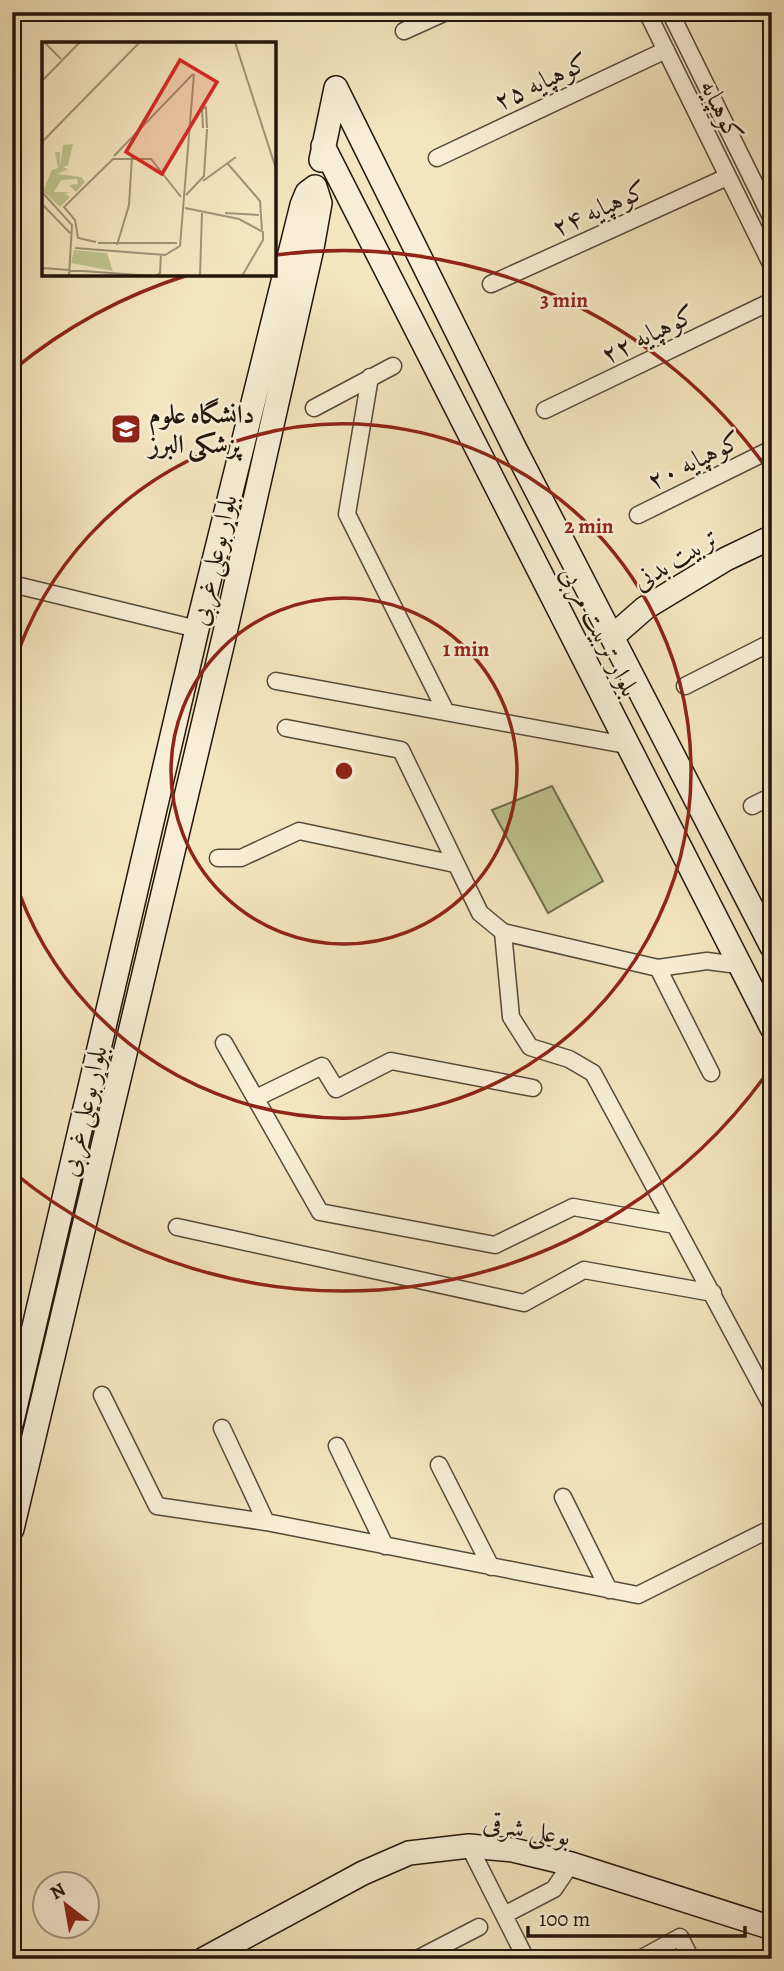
<svg xmlns="http://www.w3.org/2000/svg" width="784" height="1971" viewBox="0 0 784 1971" font-family="Alegreya,Amiri,serif">
<style>
.grass{fill:#bec38f;stroke:#706c4d;stroke-width:2}
.lines{fill:none;stroke-linecap:round;stroke-linejoin:round}
.street-casing{stroke:#574a38;stroke-width:19}
.secondary-casing{stroke:#23160b;stroke-width:26}
.street{stroke:#f7eed5;stroke-width:16}
.secondary{stroke:#f7eed5;stroke-width:23}
.ring{fill:none;stroke:#8f2418;stroke-width:3.5}
.labels{text-anchor:middle;stroke-width:5;stroke-linejoin:round;paint-order:stroke}
.street-label{font-size:26px;fill:#23160b;stroke:#f7eed5}
.poi-label{font-size:26px;font-weight:bold;fill:#23160b;stroke:#f7eed5;text-anchor:start}
.inset-road{fill:none;stroke:#a09276;stroke-width:2}
.view{fill:#d62828;fill-opacity:0.15;stroke:#d62828;stroke-width:3.5}
.inset-edge{fill:none;stroke:#23160b;stroke-width:3.5}
.centre{fill:#8f2418;stroke:#f7eed5;stroke-width:3.5}
.ring-label{font-size:21px;text-anchor:middle;font-weight:bold;fill:#8f2418;stroke:#f7eed5;stroke-width:5;stroke-linejoin:round;paint-order:stroke}
</style>
<rect width="100%" height="100%" fill="#f3e5be"/>
<filter id="stains"><feTurbulence type="fractalNoise" baseFrequency=".00286" numOctaves="4"/><feColorMatrix values="0 0 0 0 .2 0 0 0 0 .09 0 0 0 0 .02 0 0 0 .5 -.17"/></filter>
<radialGradient id="worn" r=".72"><stop offset=".6" stop-color="#630" stop-opacity="0"/><stop offset="1" stop-color="#630" stop-opacity=".3"/></radialGradient>
<path class="grass" d="M552,786l51,95 -55,32 -56,-103z"/>
<g class="lines">
<g class="street-casing">
<path id="street" d="M647,12l125,254
M670,12l102,207
M404,31l42,-19
M437,158l229,-108
M491,284l236,-107
M370,377l-23,137 99,198
M314,408l79,-42
M545,410l227,-109
M638,515l134,-66
M12,584l185,45
M276,681l350,64
M685,686l87,-44
M286,728l115,22 79,163 23,19 155,36 49,-7 31,4
M752,806l20,-10
M218,858h23l58,-27 156,33
M503,932l8,85 19,30 39,12 24,14 82,152
M658,968l53,105
M224,1043l96,169 175,33 78,-38 102,18 97,181
M256,1098l66,-32 14,23 55,-28 142,27
M177,1227l347,76 60,-33 129,23
M102,1395l55,111 109,16 372,73 134,-67
M222,1428l44,94
M337,1446l48,100
M439,1465l52,102
M563,1497l46,93
M469,1846l57,113
M504,1915l50,-26 17,-25
M417,1959l62,-32
M640,1959l40,-22 11,22"/>
</g>
<g class="secondary-casing">
<path id="secondary" d="M336,88l179,361 257,498
M323,146l449,882
M321,160l15,-72
M612,637l33,-29 81,-49 46,-22
M12,1421l185,-792 105,-424 5,-12 8,-6
M12,1529l212,-892 88,-389 8,-45 -5,-16
M204,1959l159,-86 46,-20 60,-7 44,4 58,14 201,64"/>
</g>
<use href="#street" class="street"/>
<use href="#secondary" class="secondary"/>
</g>
<g class="ring">
<circle cx="344" cy="771" r="173"/>
<path d="M13 667A347 347 0 1 1 13 875"/>
<path d="M770 1069A520 520 0 0 1 13 1172M13 370A520 520 0 0 1 188 275M276 255A520 520 0 0 1 770 473"/>
</g>
<defs>
<g id="university-square" transform="scale(1.575)"><rect x="-9" y="-9" width="18" height="18" rx="4" fill="#8f2418" stroke="#f7eed5"/><path d="M0-5L7-2L0 1L-7-2ZM-4 1L0 2.5L4 1V4Q0 6-4 4Z" fill="#fff"/></g>
</defs>
<g fill-rule="evenodd">
<use href="#university-square" x="126" y="429"/>
</g>
<g class="labels">
<g class="street-label">
<text transform="translate(541 81) rotate(-25)" y="9">کوهپایه ۲۵</text>
<text transform="translate(722 110) rotate(64)" y="9">کوهپایه</text>
<text transform="translate(599 208) rotate(-24)" y="9">کوهپایه ۲۴</text>
<text transform="translate(648 334) rotate(-26)" y="9">کوهپایه ۲۲</text>
<text transform="translate(694 460) rotate(-26)" y="9">کوهپایه ۲۰</text>
<text transform="translate(675 559) rotate(-31)" y="9">تربیت بدنی</text>
<text transform="translate(213 560) rotate(-77)" y="9">بلوار بوعلی غربی</text>
<text transform="translate(600 631) rotate(63)" y="9">بلوار تربیت مربی</text>
<text transform="translate(83 1111) rotate(-77)" y="9">بلوار بوعلی غربی</text>
<text transform="translate(527 1829) rotate(10)" y="9">بوعلی شرقی</text>
</g>
<g class="poi-label">
<text x="149" y="423">دانشگاه علوم<tspan x="149" dy="30">پزشکی البرز</tspan></text>
</g>
</g>
<g transform="translate(42 42)">
<rect width="234" height="234" fill="#f3e5be"/>
<path d="M31,102l-5,21 -5,2 5,2 -11,5 24,3 4,5 -9,10 -7,-7 9,-1 -1,-5 -16,1 -7,12h18l-7,1 5,4 -10,10 -17,-16 9,-21 6,-2 -3,-16h5v16l3,-23z" fill="#bec38f"/>
<path d="M32,208l33,3 6,18 -42,-8z" fill="#bec38f"/>
<path class="inset-road" d="M2,0l17,17M193,0l42,130M0,39l38,-39M161,86l-1,-19 4,-2 1,21M0,100l98,-100M72,114l79,-82M186,122l32,37 2,29M161,139l33,-24M0,150l30,33 -3,51M144,153l18,-19 3,-47M0,162l28,29M143,166l54,11 24,13v8l-21,36M183,171l34,2M54,200l-18,-4 -3,-18 -11,-13 49,-48h38l30,38M56,201h79M75,203l12,-40 3,-48M33,206l90,7 15,-9 14,-172M0,226l110,8M158,233l2,-62M113,234l5,-3 1,-19"/>
<path class="view" d="M138,18l37,22 -55,92 -36,-22z"/>
<rect width="234" height="234" class="inset-edge"/>
</g>
<circle cx="344" cy="771" r="10" class="centre"/>
<g class="ring-label">
<text x="564" y="307">3 min</text>
<text x="589" y="533">2 min</text>
<text x="466" y="656">1 min</text>
</g>
<rect width="784" height="1971" fill="none" stroke="#f3e5be" stroke-width="42"/>
<rect x="14" y="14" width="756" height="1943" fill="none" stroke="#23160b" stroke-width="3.5"/>
<rect x="21" y="21" width="742" height="1929" fill="none" stroke="#23160b" stroke-width="2"/>
<g transform="translate(66 1905) rotate(329)"><circle r="33" fill="#f7eed5" stroke="#a29884" stroke-width="2"/>
<path d="M0-5L12 26L0 18L-12 26Z" fill="#8f2418"/>
<text y="-10" font-size="19" font-weight="bold" text-anchor="middle" fill="#23160b">N</text>
</g>
<path d="M528 1926v10h217v-10" fill="none" stroke="#23160b" stroke-width="3.5"/>
<text x="539" y="1926" font-size="21" fill="#23160b" stroke="#f7eed5" stroke-width="5" paint-order="stroke">100 m</text>
<rect width="100%" height="100%" filter="url(#stains)"/>
<rect width="100%" height="100%" fill="url(#worn)"/>
</svg>
